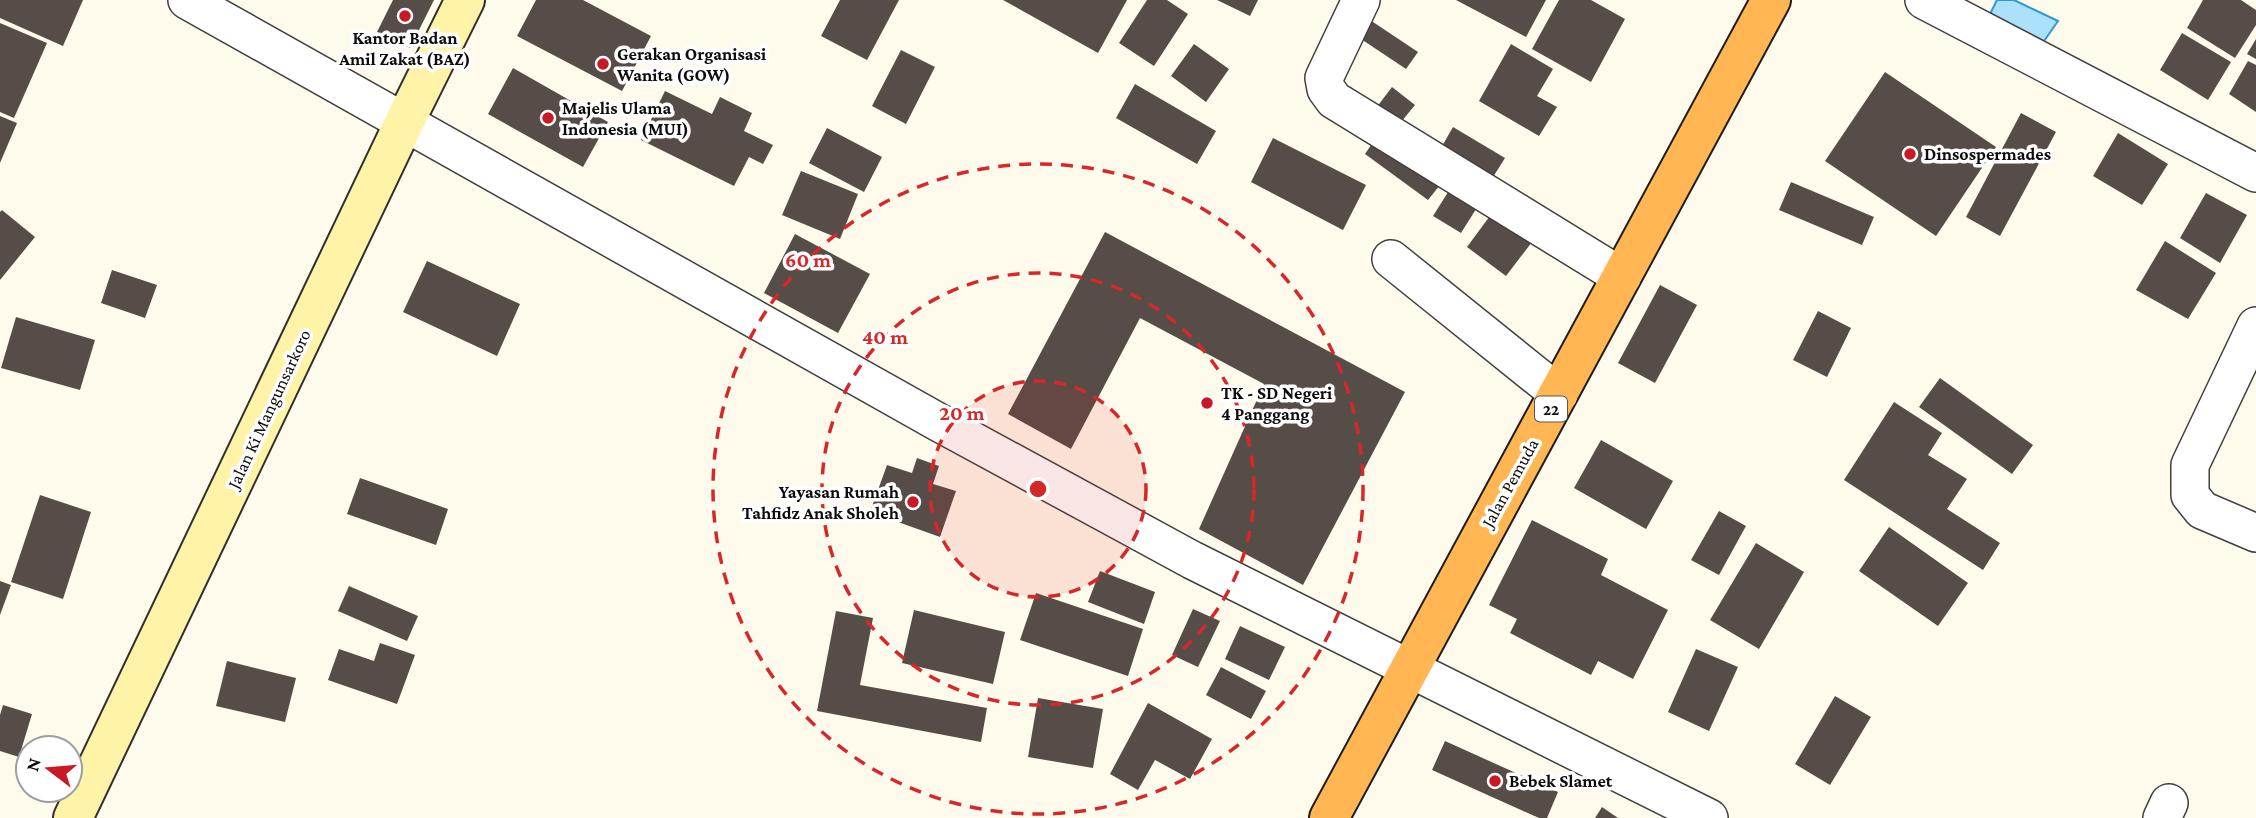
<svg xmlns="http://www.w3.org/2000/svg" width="2256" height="818" viewBox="0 0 2256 818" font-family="'Crimson Pro',serif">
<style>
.water{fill:#ace0fb;stroke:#2d98d8;stroke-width:2}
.building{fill:#564d48}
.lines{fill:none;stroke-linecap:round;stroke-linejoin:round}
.minor-casing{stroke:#404040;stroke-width:40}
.secondary-casing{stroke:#2f2f2f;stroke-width:42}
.trunk-casing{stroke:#1e1e1e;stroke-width:42}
.minor{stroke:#fff;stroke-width:37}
.secondary{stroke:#fff3a7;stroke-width:38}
.trunk{stroke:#ffb653;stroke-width:38}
.ring{fill:none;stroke:#d62828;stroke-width:3.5;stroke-dasharray:12 9}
.poi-dot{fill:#c81926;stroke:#fff;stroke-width:2.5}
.labels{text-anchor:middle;stroke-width:7;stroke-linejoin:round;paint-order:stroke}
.shield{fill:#fff;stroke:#565656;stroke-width:2}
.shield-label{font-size:16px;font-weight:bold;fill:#0d0d0d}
.poi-label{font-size:18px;font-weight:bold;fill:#0d0d0d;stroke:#fff;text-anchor:start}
.street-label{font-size:18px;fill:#0d0d0d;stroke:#fff}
.centre{fill:#d62828;stroke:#fff;stroke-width:3.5}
.ring-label{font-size:21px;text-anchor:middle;font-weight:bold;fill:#d62828;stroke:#fff;stroke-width:7;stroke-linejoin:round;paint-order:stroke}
</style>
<rect width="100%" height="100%" fill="#fffbec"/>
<path class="water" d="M1997,0h17l44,21 -16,23 -53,-28z"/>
<path class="building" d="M0,0h83l-20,46 -63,-28z
M393,0h41l-24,48 -33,-16z
M536,0h47l68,36 -29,55 -105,-55z
M840,0h59l-32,60 -46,-24z
M1003,0h124l-29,53z
M1147,0h20l21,14 -34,52 -35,-23z
M1217,0h41l-8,16z
M1456,0h90l-20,37z
M1559,0h32l34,19 -34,63 -59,-33z
M2203,0h38l15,10v15l-21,33 -48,-30z
M1364,16l54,36 -12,17 -54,-36z
M0,23l47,20 -33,75 -14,-6z
M2182,33l49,29 -23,38 -48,-30z
M2256,39v20l-9,-5z
M1194,44l35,25 -23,33 -35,-26z
M1511,44l42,25 -16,27 20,11 -18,29 -60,-35z
M901,50l34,17 -29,57 -34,-18z
M2248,61l8,4v47l-27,-18z
M513,68l95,54 -25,45 -95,-53z
M1885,72l111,75 -60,89 -111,-75z
M1135,84l81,47 -19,33 -81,-46z
M1392,87l23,18 -23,28 -22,-17z
M665,91l47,23 8,-17 32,16 -8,18 29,14 -10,19 -14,-7 -15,29 -93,-46z
M2021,113l35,19 -56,104 -34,-19z
M0,116l17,7 -17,40z
M1453,127l52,31 -17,27 -51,-30z
M827,128l55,29 -18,35 -55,-29z
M1380,132l64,48 -16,20 -63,-46z
M2118,133l50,31 -26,41 -49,-29z
M1273,138l93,47 -23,45 -92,-48z
M801,171l57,23 -18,45 -58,-24z
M1455,181l28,17 -22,35 -28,-17z
M1791,182l83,35 -12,28 -83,-35z
M2206,193l41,22 -27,48 -40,-25z
M1495,209l40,29 -29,38 -39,-29z
M2,210l33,27 -35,43v-68z
M1105,232l300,160 -102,193 -104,-56 65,-145 -124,-66 -69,131 -63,-35z
M795,234l75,40 -32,59 -74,-40z
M2165,241l51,32 -28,46 -52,-29z
M427,261l93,43 -23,52 -94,-44z
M112,270l45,15 -12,33 -44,-15z
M1660,285l37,20 -42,78 -37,-20z
M1818,311l33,17 -24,49 -34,-17z
M16,317l79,23 -15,50 -79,-22z
M1940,378l93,67 -21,29 -93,-67z
M1894,402l48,31 -14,22 39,24 -20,30 53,34 -17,27 -139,-90z
M1601,440l72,41 -27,48 -72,-41z
M917,458l22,8 -6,18 23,7 -16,46 -70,-25 17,-47 25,8z
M360,478l88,31 -12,36 -89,-31z
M40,495l51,17 -28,87 -52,-17z
M1719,511l27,15 -27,49 -28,-15z
M1532,520l76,39 -7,16 67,35 -35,69 -35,-18 -7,14 -81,-42 7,-14 -28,-14z
M1889,527l79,56 -30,43 -79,-55z
M1756,543l48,29 -45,77 -49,-29z
M1100,571l55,21 -11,32 -56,-22z
M0,581l11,4 -11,30z
M349,586l69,30 -11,25 -69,-30z
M1036,593l107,36 -15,47 -108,-36z
M1193,609l27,12 -22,46 -26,-12z
M914,610l91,22 -12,52 -91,-21z
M836,611l37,7 -13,67 127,23 -6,34 -164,-31z
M1240,626l45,21 -16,33 -44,-21z
M380,643l35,12 -18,49 -69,-24 11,-31 35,12z
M1696,649l42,18 -29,64 -41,-19z
M227,661l69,17 -11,44 -69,-16z
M1221,667l45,24 -15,28 -45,-24z
M1835,696l36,21 -41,68 -35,-21z
M1038,698l65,11 -10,59 -65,-11z
M1148,703l64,36 -22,40 -35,-19 -17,30 -28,-16z
M3,705l29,9 -13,43 -19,-6v-36z
M1445,741l113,51 -11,26h-8l-107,-48z
M1602,807l16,11h-23z"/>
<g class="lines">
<g class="minor-casing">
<path id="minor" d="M187,0l751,422 254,138 517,258
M1361,0l-37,78 2,11 8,11 288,177
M1924,0l332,173
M1391,259l168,135
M2256,326l-66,139v30l12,15 54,23
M2162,818l7,-15"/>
</g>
<g class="secondary-casing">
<path id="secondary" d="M73,818l331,-695 61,-123"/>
</g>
<g class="trunk-casing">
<path id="trunk" d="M1329,818l442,-818"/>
</g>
<use href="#minor" class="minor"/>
<use href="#secondary" class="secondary"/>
<use href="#trunk" class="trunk"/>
</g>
<circle cx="1038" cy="489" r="108" fill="#d62828" fill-opacity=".12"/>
<g class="ring">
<circle cx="1038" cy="489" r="108"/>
<circle cx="1038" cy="489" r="216"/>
<circle cx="1038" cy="489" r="325"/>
</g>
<g class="poi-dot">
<circle cx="405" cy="16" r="7"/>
<circle cx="603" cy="64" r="7"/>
<circle cx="548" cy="118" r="7"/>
<circle cx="1910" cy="154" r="7"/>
<circle cx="1207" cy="403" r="7"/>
<circle cx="913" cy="502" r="7"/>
<circle cx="1495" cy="781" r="7"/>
</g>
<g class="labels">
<rect class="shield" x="1535" y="396.5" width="32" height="25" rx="5"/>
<g class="shield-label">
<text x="1551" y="415">22</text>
</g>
<g class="poi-label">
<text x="405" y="44" text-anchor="middle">Kantor Badan<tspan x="405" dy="21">Amil Zakat (BAZ)</tspan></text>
<text x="617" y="60">Gerakan Organisasi<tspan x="617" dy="21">Wanita (GOW)</tspan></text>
<text x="562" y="114">Majelis Ulama<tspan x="562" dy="21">Indonesia (MUI)</tspan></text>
<text x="1924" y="160">Dinsospermades</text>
<text x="1221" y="399">TK - SD Negeri<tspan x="1221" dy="21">4 Panggang</tspan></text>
<text x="899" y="498" text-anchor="end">Yayasan Rumah<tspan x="899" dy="21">Tahfidz Anak Sholeh</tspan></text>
<text x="1509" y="787">Bebek Slamet</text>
</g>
<g class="street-label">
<text transform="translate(269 409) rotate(-65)" y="6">Jalan Ki Mangunsarkoro</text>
<text transform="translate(1510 483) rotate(-61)" y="6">Jalan Pemuda</text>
</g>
</g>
<circle cx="1038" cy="489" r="10" class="centre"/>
<g class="ring-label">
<text x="808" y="267">60 m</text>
<text x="885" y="344">40 m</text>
<text x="962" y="420">20 m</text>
</g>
<g transform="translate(49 769) rotate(286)"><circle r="33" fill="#ffffff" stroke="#9e9e9e" stroke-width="2"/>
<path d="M0-5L12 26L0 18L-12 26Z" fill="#c81926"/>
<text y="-10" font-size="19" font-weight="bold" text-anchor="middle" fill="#0d0d0d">N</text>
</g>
</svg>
